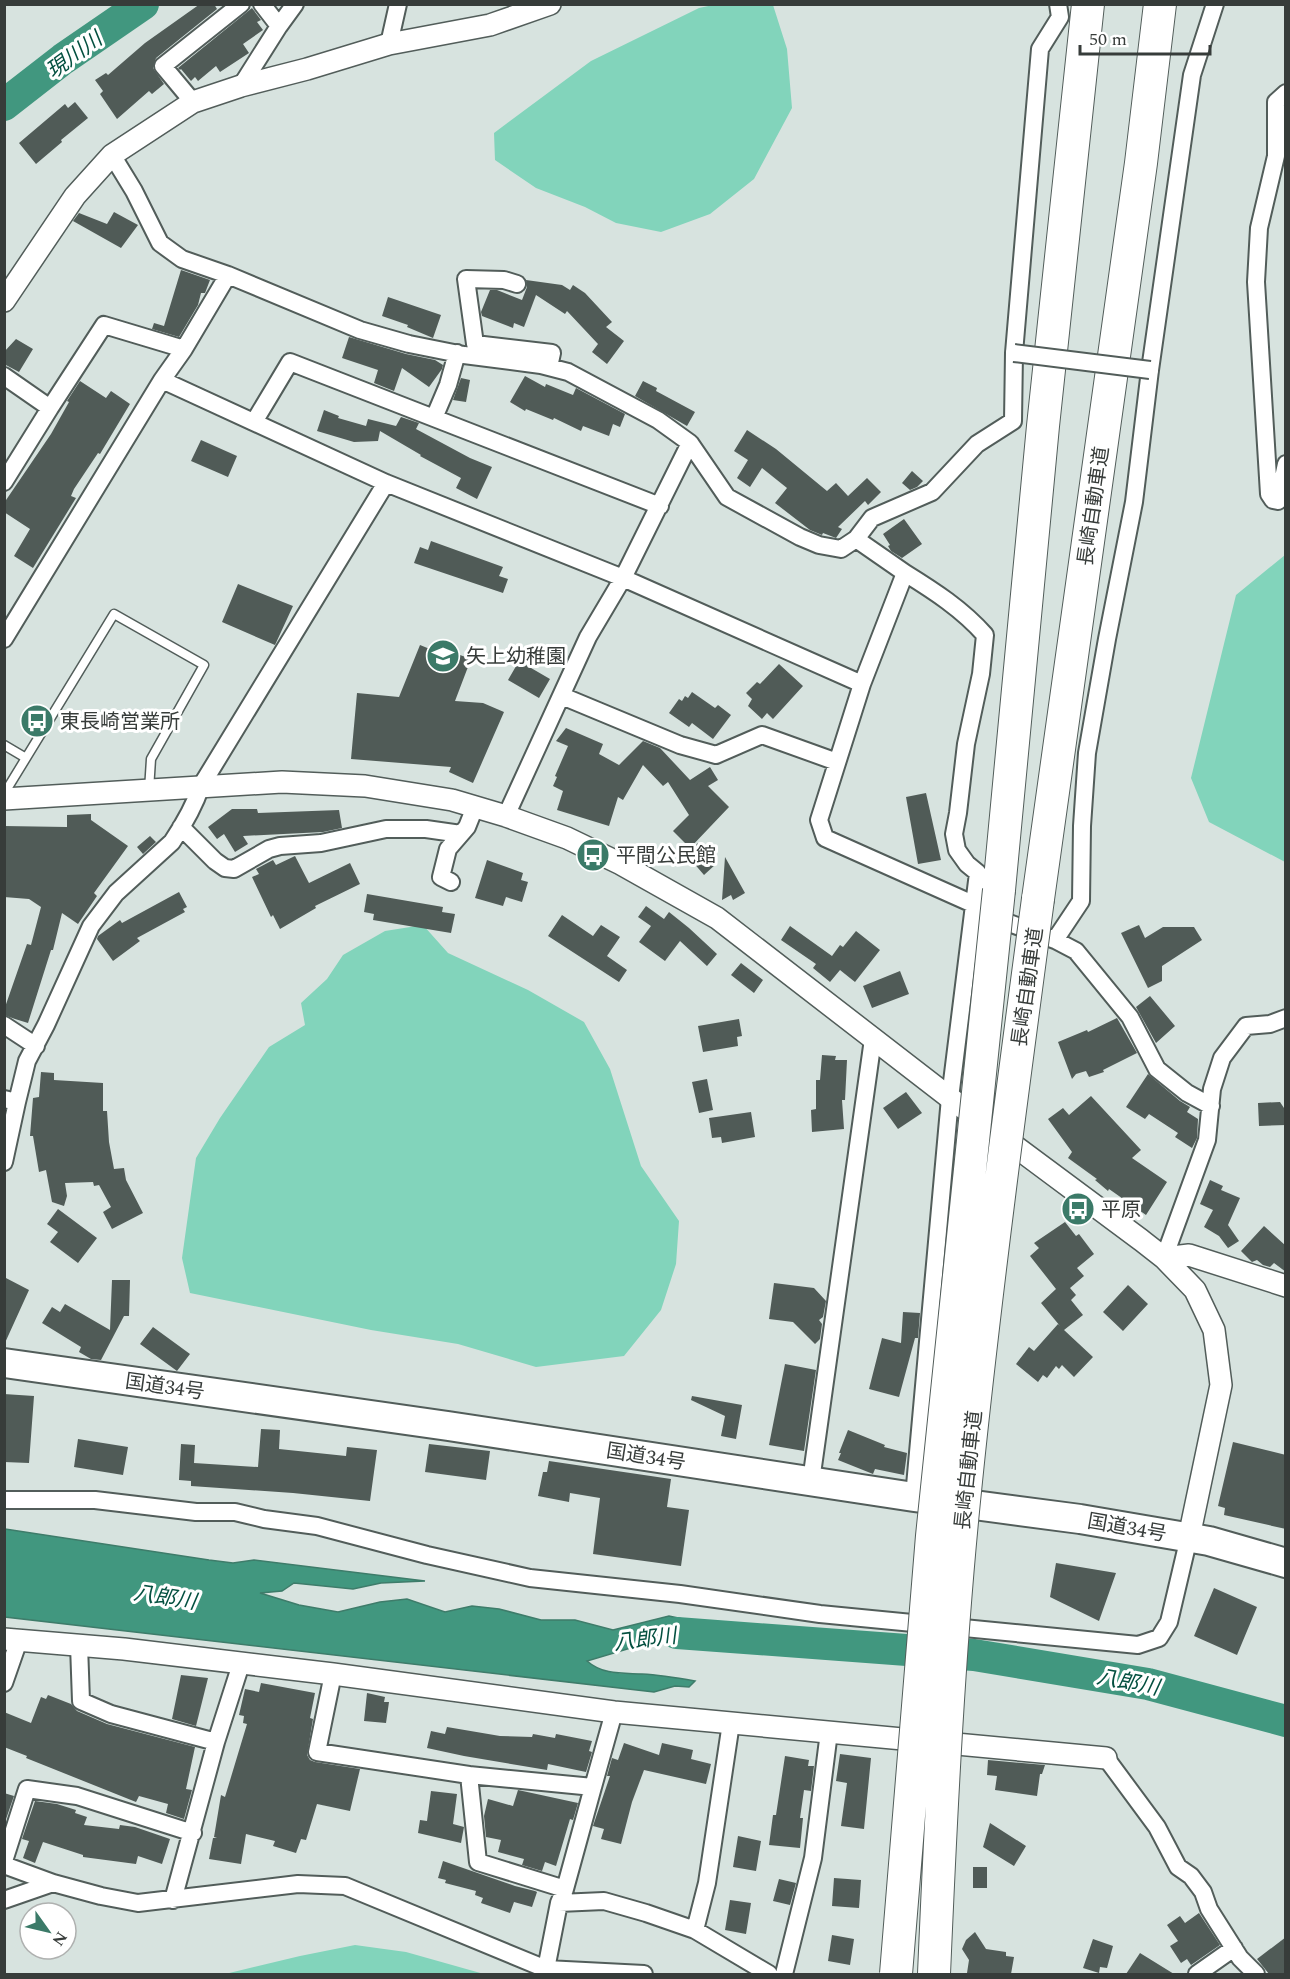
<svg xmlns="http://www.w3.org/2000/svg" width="1290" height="1979" viewBox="0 0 1290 1979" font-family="Spectral,'Noto Sans JP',serif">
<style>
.green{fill:#82d4bb}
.water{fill:#41977f;stroke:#3e7c6a;stroke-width:1.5}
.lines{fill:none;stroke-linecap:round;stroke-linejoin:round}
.river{stroke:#41977f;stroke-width:32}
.building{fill:#505b57}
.service-casing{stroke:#525d5a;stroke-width:11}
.minor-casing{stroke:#525d5a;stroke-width:20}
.tertiary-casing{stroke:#525d5a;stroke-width:24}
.trunk-casing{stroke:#525d5a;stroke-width:32}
.motorway-casing{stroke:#525d5a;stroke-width:34}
.service{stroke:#fff;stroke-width:8}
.minor{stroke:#fff;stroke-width:16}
.tertiary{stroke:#fff;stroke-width:21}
.trunk{stroke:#fff;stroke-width:28}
.motorway{stroke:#fff;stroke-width:32}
.minor-bridge-casing{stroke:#525d5a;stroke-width:20;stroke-linecap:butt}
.motorway-bridge-casing{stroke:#525d5a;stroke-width:34;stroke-linecap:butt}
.minor-bridge{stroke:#fff;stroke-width:16}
.motorway-bridge{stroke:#fff;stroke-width:32}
.labels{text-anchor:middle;stroke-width:6;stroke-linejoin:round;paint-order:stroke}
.street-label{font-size:20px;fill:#373c3a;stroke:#fff}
.poi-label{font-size:20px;fill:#373c3a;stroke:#fff;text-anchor:start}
.water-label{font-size:21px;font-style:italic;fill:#045040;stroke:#fff}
</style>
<rect width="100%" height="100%" fill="#d7e3df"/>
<path class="green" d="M713,5h60l14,44 5,59 -38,71 -44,35 -49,18 -45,-9 -31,-16 -49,-19 -41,-28 -1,-27 97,-72 108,-53z
M1285,555v307l-76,-40 -18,-44 45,-183z
M423,925l25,28 80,37 56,32 26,47 31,97 38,55 -3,43 -15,46 -37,46 -88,11 -78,-23 -87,-14 -181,-37 -8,-35 14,-100 24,-40 49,-71 36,-22 -4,-22 26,-24 16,-24 42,-24z
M355,1945l51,7 78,22h-259l75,-18z"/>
<path class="water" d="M5,1529l204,31 24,3 21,-3 171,21 -44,2 -28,6 -59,-6 -12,8 -22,2 39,12 39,7 42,-10 27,-3 38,13 27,-6 27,3 42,11h34l38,10 56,-14 80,17 -95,8 -67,20c16,14 35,12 55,13 18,1 36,4 53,7l-6,6 -14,-1 -21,6 -649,-75z"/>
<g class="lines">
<path class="river" d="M4,105l59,-46 80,-55
M677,1633l297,22 174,29 138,37"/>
</g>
<path class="building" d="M200,4h14l3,5 -61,49 -3,10 11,16 -12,10 -3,-3 -32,28 -17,-25 3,-3 -8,-11 11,-7 2,2 37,-32z
M252,8l9,12 -4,2 6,8 -20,14 6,9 -29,19 -4,-6 -18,15 -3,-4 -4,4 -10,-12 -1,1 -2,-2z
M75,102l13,16 -27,22 1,2 -26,22 -17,-21 46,-39 3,4z
M114,212l24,13 -17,23 -48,-27 6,-8 28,11z
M181,270l29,10 -5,13h-4l-3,12 -19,32 -27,-8 2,-6 10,3z
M526,280l36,5 8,5 3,-5 12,8 27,29 -6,5 18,14 -17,23 -15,-12 6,-8 -31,-33 -2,3 -29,-19 -12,32 -10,-4 -1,5 -31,-12 -1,-4 9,-22h7l25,10 5,-13z
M388,297l53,18 -8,23 -26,-11 1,-2 -26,-9z
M349,337l57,17 29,6 8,5 -1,4 -13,18 -27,-19 -8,23 -20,-8 4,-13 -36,-12z
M16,339l17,10 -14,23 -15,-8v-12z
M525,376l20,11 1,-3 27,11 3,-7 49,26 -5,13 -7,-3 -4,12 -26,-10 -2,5 -27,-13 -1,2 -27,-11 -1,2 -15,-9z
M461,378l9,2 -4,22 -13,-2z
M80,381l26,17 5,-7 19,13 -30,50 -2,-1 -24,36 -3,7 5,2 -43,70 -19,-12 16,-27 -26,-17v-9l47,-69 18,-32 -2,-1z
M643,381l14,7 -1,3 39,21 -8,14 -52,-30z
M324,410l15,6 -1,2 28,8 2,-7 28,7 5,-9 18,6 -3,6 54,29 22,9 -15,32 -21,-11 5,-10 -41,-22 1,-1 -41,-24 -2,10 -24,1 -37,-11z
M747,430l29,19 51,42 9,-8 12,13 19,-18 14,14 -13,13 -3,-4 -27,26 4,2 -6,9 -13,-5 -1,2 -12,-5 -35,-27 12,-15 -25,-20 -12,19 -13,-9 11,-18 -14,-9z
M201,440l36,16 -9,21 -37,-16z
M912,471l11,10 -6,6 -7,3 -8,-7z
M904,519l18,25 -20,14 -11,-7 -3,-5 2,-1 -7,-11z
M431,541l72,26 -4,9 9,3 -5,14 -89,-30 6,-16 8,3z
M238,584l55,22 -18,39 -53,-23z
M420,645l27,11 2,-5 22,8 -16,42 28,2 21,9 -31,71 -24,-11 2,-5 -100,-8 6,-66 42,4z
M519,661l31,18 -11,19 -31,-18z
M779,664l24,22 -30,33 -6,-6 -5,6 -14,-13 4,-7 -6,-6 11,-11 3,2z
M692,692l23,16 3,-3 13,10 -18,24 -21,-16 -3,4 -20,-14 10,-14 3,2 3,-5 3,2z
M566,728l37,16 -4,10 20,11 24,-24 17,7 30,32 20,-13 8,13 -10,6 21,21 -39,41 -17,-17 16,-16 -21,-33 -5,4 -20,-21 -20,35 -5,-3 -9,29 -52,-16 6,-19 -10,-5 4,-9 -2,-1 13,-30 -12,-5z
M926,793l15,67 -23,4 -12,-67z
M232,809h25l1,4 81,-3 3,18 -19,4 -80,4 5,8 -13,8 -11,-18 -7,5 -9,-12z
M91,814v6l37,26 -34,47 3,3 -19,28 -16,-11 -9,37h-2l-23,73 -13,-4 -11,-4v-5l23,-66 4,1 10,-38 -12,-8 -25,-2v-71l63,1v-12z
M150,836l6,6 -13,12 -6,-7z
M698,843l18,21 -12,11 -18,-21z
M295,856l14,27 41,-20 10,21 -45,22 1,2 -36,21 -7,-14 -2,2 -19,-40 7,-3 -3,-5 17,-9 3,5z
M725,857l20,36 -12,7 -2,-5 -9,5z
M487,860l36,13 -2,7 7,2 -6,20 -16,-5 -3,9 -28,-8z
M179,892l8,15 -4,2 2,3 -48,26 3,3 -27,20 -16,-22 1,-3 22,-16 2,3z
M367,894l76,13 -1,5 13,2 -4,19 -78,-13 1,-6 -10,-2z
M646,906l18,13 5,-7 20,16 28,26 -10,12 -27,-25 -15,20 -26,-19 12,-16 -13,-9z
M562,915l31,21 8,-11 19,12 -13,19 20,14 -8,12 -71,-46z
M1139,925l6,13 18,-11h31l8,13 -40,26v15l-14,7 -27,-55z
M790,926l42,30 8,-11 3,2 13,-16 24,19 -25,32 -15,-12 -10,12 -17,-14 3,-4 -35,-24z
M741,963l22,17 -9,13 -23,-18z
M900,971l9,23 -37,14 -9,-22z
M1150,996l25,30 -19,17 -20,-36z
M1117,1018l20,35 -34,17 1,2 -15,5 -3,-6 -10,3 -4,5 -14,-37 29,-12 1,2z
M739,1019l3,17 -5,1 1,9 -35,6 -5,-26z
M822,1055l14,1 -1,4h12l-2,40h-3l2,29 -32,3 -1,-22 5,-1v-29h4z
M41,1072l13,1v7l49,3v28h4l2,31 5,27 10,-1 2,12 17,33 -31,16 -9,-17 8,-5 -12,-22 -5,1 -1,-4 -28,1 2,13 -3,10 -12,-4 -6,-32 -7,2 -6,-36h-3l3,-38 6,-1z
M1148,1074l32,27 10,6 -3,5 11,7 -1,19 -5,10 -17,-11 3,-4 -29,-19 -4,5 -19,-12z
M707,1079l6,31 -14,3 -7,-31z
M906,1092l16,21 -24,16 -15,-21z
M1091,1096l50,54 -9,8 35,24 -21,33 -37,-26 -1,2 -13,-11 2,-1 -29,-21 4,-6 -24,-33 15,-11 6,7z
M1280,1102l6,9v14l-27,1 -1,-23z
M751,1112l4,25 -33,6 -1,-6 -9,1 -3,-20z
M1210,1180l13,6 -2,4 19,8 -12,27 11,16 -11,7 -9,-12 -15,-9 9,-17 -13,-6z
M58,1209l39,29 -19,25 -28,-21 8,-10 -11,-8z
M1065,1222l11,14 3,-2 15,20 -17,14 7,8 -14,12 6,7 -5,5 12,15 -19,15 29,27 -19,20 -12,-12 -3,4 -3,-3 -9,12 -4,-3 -5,7 -22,-18 13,-17 5,4 24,-27 2,2 -19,-23 15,-14 -26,-33 9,-8 -5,-5z
M1264,1226l22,20v26l-12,-9 -4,4 -7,-2 -6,-5 -5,2 -11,-11z
M4,1277l25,13 -25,55z
M112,1280h18l-1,36h-5l-23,44 -10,-1 -12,-7 2,-5 -39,-24 10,-16 8,5 5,-8 45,26z
M774,1283l40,5 12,13 -3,16 -4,3 3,4 -2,15 -5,5 -22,-22 -24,-3z
M1128,1285l20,19 -25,27 -20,-19z
M903,1312l17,1 -2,25h-3l-16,59 -30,-8 13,-51 19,5z
M153,1327l37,27 -13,17 -37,-27z
M785,1364l31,6 -12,81 -35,-6z
M4,1394l30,2 -5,67 -25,-1z
M692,1396l50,9 -6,34 -15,-3 4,-20 -34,-16z
M261,1429l19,1 -1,19 67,7 1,-9 30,3 -7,51 -77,-8 -102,-7v-5l-12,-1 2,-36 14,1 -1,18 64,4z
M848,1430l37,15 -1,2 23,6 -3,22 -29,-6 -2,5 -35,-14 3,-7h-2z
M78,1439l50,8 -5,28 -49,-8z
M1233,1442l53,13v74l-62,-14 1,-7 -7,-2z
M429,1444l61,7 -4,29 -61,-8z
M549,1461l122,18 -4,28 22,3 -8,56 -88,-12 7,-56 -30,-5 -1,9 -31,-6 5,-24h4z
M1056,1563l60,10 -17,48 -49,-24z
M1214,1588l43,19 -20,48 -43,-19z
M181,1675l27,3 -12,48 -24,-7z
M261,1683l54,10 -5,25 3,1 -6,36 3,5 5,2 45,7 -10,42 -33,-7 -11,36 -5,-1 -5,14 -23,-7 2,-5 -29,-7 -5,30 -32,-5 4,-21h4l-3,-1 7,-42 4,2 22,-73 -4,-1 1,-7 -5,-1 6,-26 14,3z
M367,1693l18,4 -1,5h5l-3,21 -22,-2z
M48,1695l23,9 6,7 30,13 88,23 -9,42 6,1 -8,29 -18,-6 2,-9 -29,-8 -3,6 -110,-44 1,-2 -23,-9v-35l27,11 10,-26 5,2z
M447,1727l53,9 32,1 1,-3 22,4 1,-4 36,7 -3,10 3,1 -6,20 -38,-8 -1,6 -83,-14 -37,-8 4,-17 14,3z
M624,1743l35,12 3,-12 31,7 -2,9 20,5 -5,20 -62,-14 -12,32 -11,42 -20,-5 3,-10 -11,-3 17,-50h-3l5,-18 6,2z
M840,1754l31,4 -7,71 -23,-3 6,-43 -11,-2z
M785,1756l24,4 -1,6h6l-3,25 -7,-1 -4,28h3l-3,30 -31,-3 4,-30h3z
M988,1760l57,5 -3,9h-2l-3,22 -42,-6 2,-14 -10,-1z
M518,1790l60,13 -5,17 -3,-1 -14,47 -11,-4 -3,9 -20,-6 2,-6 -26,-7 3,-12 -15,-3 -2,-21 4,-17 25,7z
M431,1791l26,3 -4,30 11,3 -3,16 -43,-10 2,-13 7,1z
M4,1793l10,3 -10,29z
M35,1801l22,3 19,6 -1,3 12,4 -3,8 35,4 1,-4 15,2 35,12 -8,25 -24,-8 -2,8 -53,-7v-2l-40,-13 -8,21 -12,-5 6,-17 -7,-2z
M990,1823l36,23 -12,20 -31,-19z
M738,1836l23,5 -5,30 -23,-4z
M443,1861l72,25 20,5 2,1 -5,15 -18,-5 -4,11 -29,-10 2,-5 -8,-3 1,-4 -31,-8 1,-3 -8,-2z
M973,1867h14v21h-14z
M834,1878l27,2 -2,28 -27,-2z
M779,1879l17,4 -6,22 -17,-4z
M730,1900l21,3 -5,31 -21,-4z
M1199,1913l21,32 -29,20 -4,-6 -6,4 -11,-17 8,-5 -11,-16 13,-9 5,7z
M975,1932l11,17 20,3v4l8,1 -3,17 -44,-1 2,-13 -7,-11 4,-9z
M832,1935l22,4 -4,26 -22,-4z
M1286,1937v37h-17l-12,-15z
M1093,1939l20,7 -6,22 -7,-1 -1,6 -16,-5z
M1140,1953l34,21h-48z"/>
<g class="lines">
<g class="service-casing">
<path id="service" d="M4,745l22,13
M4,794l110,-180 90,51 -53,94 -2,31"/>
</g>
<g class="minor-casing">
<path id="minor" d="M262,4l17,22
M389,44l9,-40
M241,86l38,-60 16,-22
M1286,93l-10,9v54l-17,72 -3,54 13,212 4,6 5,1 8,-37
M193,102l-30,-36 78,-62
M112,155l22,36 26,52 22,16 46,16 132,55 49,14 55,11 77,10 27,7 90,48 32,23 -67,135 -35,59 -82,179
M517,284l-13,-4 -38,-1 9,65 77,9 -3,14
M4,376l46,32 -46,74
M162,380l22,-31 44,-74
M50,408l54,-83 80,24
M434,418l14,-33 9,-32
M254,422l36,-60 370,144
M690,443l37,54 73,40 19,8 22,4 15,-10
M905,573c29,18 57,36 80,62l-4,39 -15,70 -8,69 -4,21 3,16 10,14 11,9 -28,225 -36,399
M4,639l158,-259 224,103 237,95 239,106
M562,696l118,49 36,10 46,-20 75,27
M181,827l34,34 10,7 9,1 35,-20 11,-3 41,-3 65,-14h40l35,5
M451,882l-10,-5 7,-28 19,-22 8,-20
M973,904l-148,-66 -6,-18 43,-136 43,-111 -49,-34 16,-21 60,-26 45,-48 36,-23 1,-68 26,-304 20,-32 -2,-13
M990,916l65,24 26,-39 1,-75 5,-73 20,-114 27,-137 16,-132 42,-295 23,-71
M1055,940l21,11 54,66 27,52 30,24 24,13
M4,1025l32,21
M4,1099l13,3 -13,60
M17,1102l10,-41 19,-36 45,-99 25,-33 56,-51c12,-18 22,-35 29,-56l185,-303
M1164,1258l43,-118 5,-51 10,-31 24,-32 24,-2 16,-6
M811,1481l62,-442
M4,1500h91l101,12h39l29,7 53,7 110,29 103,23 150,16 140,20 318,31 21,-7 10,-16 20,-85
M79,1645l2,56 30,13 105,28
M333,1674l-16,78 152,23
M4,1683l15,-43
M1106,1758l51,69 21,40 13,9 12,16 6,17 31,49 16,16
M593,1787l21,-75
M4,1861l23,-72 50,7 116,37
M4,1865l49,18
M4,1900l49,-17 48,13 37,7 160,-19 47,2 201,83 98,5
M173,1900l43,-158 25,-78
M559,1903l45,-2 42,12 49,17 74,44
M695,1930l12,-47 24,-160
M546,1969l13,-66 6,-14 28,-102 -124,-12 9,87 87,27
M784,1974l29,-116 16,-126
M1197,1974l37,-26"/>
</g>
<g class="tertiary-casing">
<path id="tertiary" d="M4,301l71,-105 37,-41 81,-53 48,-16 66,-17 82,-25 101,-19 60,-21
M4,799l278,-17 83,4 87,14 54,16 61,22 54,26 96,54 233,180 191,142 23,18 31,32 19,40 7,55 -32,152
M1164,1258l25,-3 97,31
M4,1639l120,10 209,25 281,38 492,46
M546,1974v-5"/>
</g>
<g class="trunk-casing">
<path id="trunk" d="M4,1363l444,63 466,71 166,22 129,22 77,22"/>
</g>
<g class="motorway-casing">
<path id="motorway" d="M999,890l44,-464 45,-422
M1038,899l103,-736 19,-159"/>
</g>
<use href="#service" class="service"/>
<use href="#minor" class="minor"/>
<use href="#tertiary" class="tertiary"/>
<use href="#trunk" class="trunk"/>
<use href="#motorway" class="motorway"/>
<g class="minor-bridge-casing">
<path id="minor-bridge" d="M1014,353l136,17"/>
</g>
<g class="motorway-bridge-casing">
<path id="motorway-bridge" d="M896,1974l36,-438 67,-646
M934,1974c7,-163 15,-329 32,-493 20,-194 46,-388 72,-582"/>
</g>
<use href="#minor-bridge" class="minor-bridge"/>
<use href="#motorway-bridge" class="motorway-bridge"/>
</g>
<defs>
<g id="school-disc" transform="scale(1.725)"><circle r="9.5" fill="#3b7a68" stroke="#fff"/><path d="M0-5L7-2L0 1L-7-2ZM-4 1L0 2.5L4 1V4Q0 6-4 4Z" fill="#fff"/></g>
<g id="bus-disc" transform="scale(1.725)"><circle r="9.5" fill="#3b7a68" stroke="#fff"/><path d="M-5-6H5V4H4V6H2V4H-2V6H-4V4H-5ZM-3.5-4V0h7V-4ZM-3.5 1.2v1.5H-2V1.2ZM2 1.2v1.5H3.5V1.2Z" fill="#fff"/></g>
</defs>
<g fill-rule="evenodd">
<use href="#school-disc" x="443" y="656"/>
<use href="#bus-disc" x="37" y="721"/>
<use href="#bus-disc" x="593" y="855"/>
<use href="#bus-disc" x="1078" y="1209"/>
</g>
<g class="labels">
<g class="street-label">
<text transform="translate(1093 506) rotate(-82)" y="7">長崎自動車道</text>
<text transform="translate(1027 987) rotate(-82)" y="7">長崎自動車道</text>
<text transform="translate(165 1386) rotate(8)" y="7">国道34号</text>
<text transform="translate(646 1456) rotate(9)" y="7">国道34号</text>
<text transform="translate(968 1470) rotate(-84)" y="7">長崎自動車道</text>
<text transform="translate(1127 1527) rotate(10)" y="7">国道34号</text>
</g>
<g class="poi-label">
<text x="466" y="663">矢上幼稚園</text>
<text x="60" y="728">東長崎営業所</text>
<text x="616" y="862">平間公民館</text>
<text x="1101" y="1216">平原</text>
</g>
<g class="water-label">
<text transform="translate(74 55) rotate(-36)" y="7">現川川</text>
<text transform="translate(165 1597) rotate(9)" y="7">八郎川</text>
<text transform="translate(645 1639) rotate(-7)" y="7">八郎川</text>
<text transform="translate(1128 1682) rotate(11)" y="7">八郎川</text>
</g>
</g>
<rect width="1290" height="1979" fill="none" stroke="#373c3a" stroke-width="12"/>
<g transform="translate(48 1931) rotate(124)"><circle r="28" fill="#ffffff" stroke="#afb1b0" stroke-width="1.5"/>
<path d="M0-4.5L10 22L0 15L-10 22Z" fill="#3b7a68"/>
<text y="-9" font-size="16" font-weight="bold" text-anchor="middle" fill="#373c3a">N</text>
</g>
<path d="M1080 45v9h130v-9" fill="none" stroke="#373c3a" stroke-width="3"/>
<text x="1089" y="45" font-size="18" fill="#373c3a" stroke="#ffffff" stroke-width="4.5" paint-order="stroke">50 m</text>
</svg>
